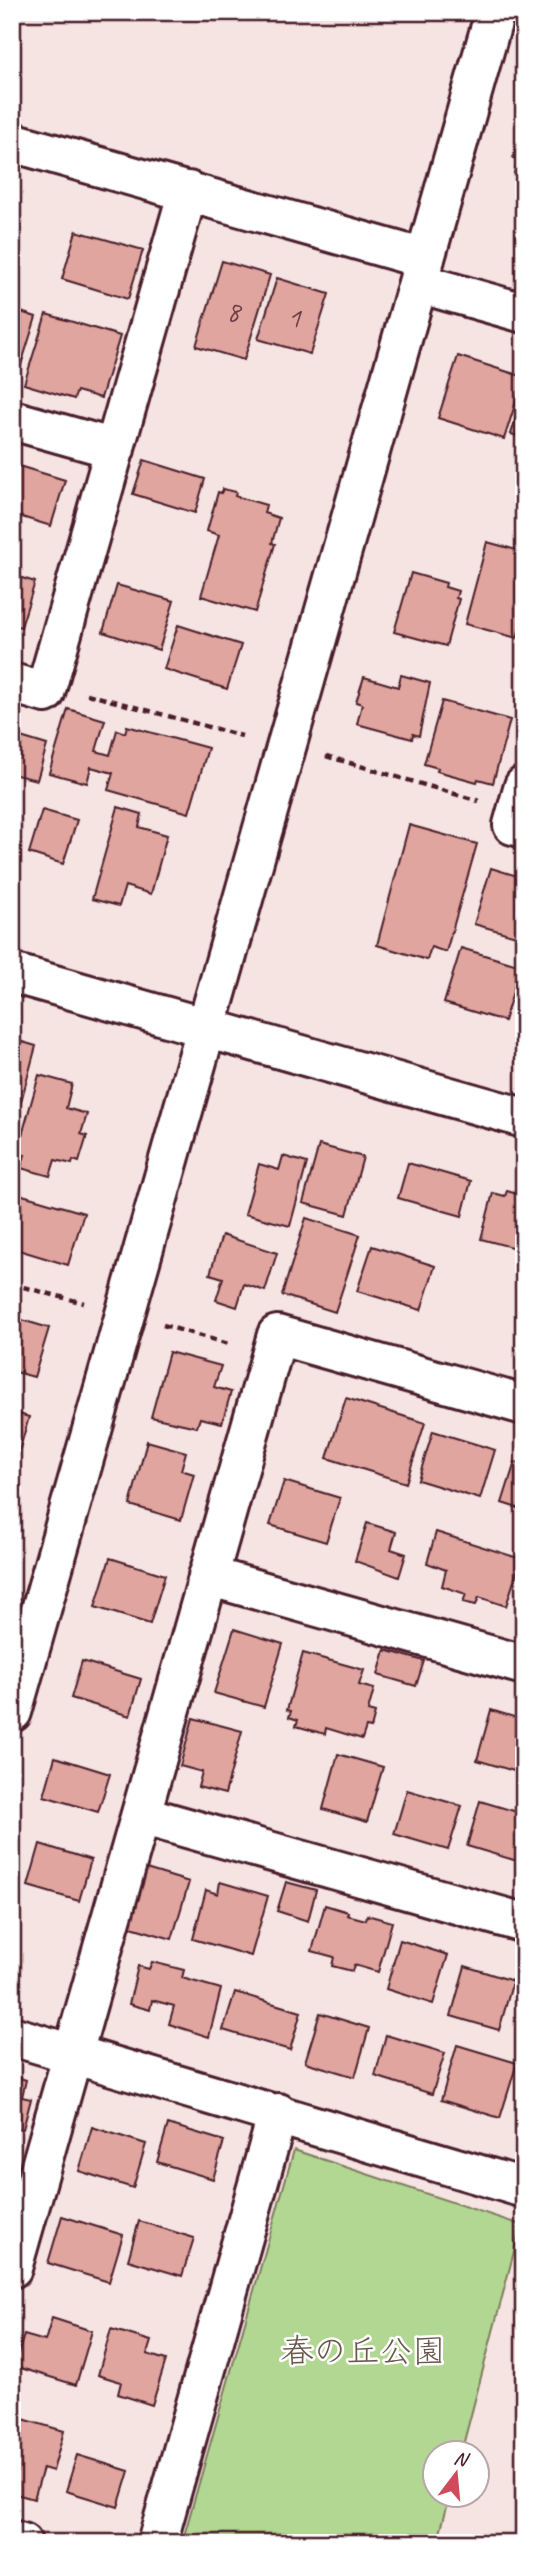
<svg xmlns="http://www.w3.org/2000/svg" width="536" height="2555" viewBox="0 0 536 2555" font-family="Caveat,'Klee One',sans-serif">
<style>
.green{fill:#b2d792;stroke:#7e7b5e;stroke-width:2}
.building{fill:#dfa59e;stroke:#4a1f2b;stroke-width:2}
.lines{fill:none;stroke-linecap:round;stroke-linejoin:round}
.minor-casing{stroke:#4a1f2b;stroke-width:44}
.path{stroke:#4a1f2b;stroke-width:4.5;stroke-dasharray:7 5;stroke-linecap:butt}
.minor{stroke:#fff;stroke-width:38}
.labels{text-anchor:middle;stroke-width:5;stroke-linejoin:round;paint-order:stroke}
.number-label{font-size:30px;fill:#6f4048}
.park-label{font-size:33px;fill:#69564a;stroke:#fff}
</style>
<rect width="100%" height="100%" fill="#f5e4e2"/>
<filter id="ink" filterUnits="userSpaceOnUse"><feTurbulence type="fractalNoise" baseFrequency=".0143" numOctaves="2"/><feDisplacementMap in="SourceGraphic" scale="14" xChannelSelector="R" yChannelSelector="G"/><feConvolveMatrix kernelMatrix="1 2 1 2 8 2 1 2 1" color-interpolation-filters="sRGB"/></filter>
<g filter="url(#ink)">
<path class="green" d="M294,2150l227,75 -60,228 -27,1v42h16l-13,47h-255z"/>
<path class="building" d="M524,120v56l-10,-3 4,-13 -5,-2z
M76,231l67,19 -15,49 -66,-20z
M222,261l48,14 -26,85 -48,-14z
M277,278l52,16 -19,60 -52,-15z
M12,309l24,8 -15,48 -9,-2z
M46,314l74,22 -19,62 -24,-7 -3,8 -50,-15z
M458,356l66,21 -20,62 -66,-21z
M524,393v45l-13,-4z
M144,460l61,19 -10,34 -62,-19z
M12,464l53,16 -14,46 -39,-12z
M223,489l13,3 -1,4 31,9 -2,8 15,5 -7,25 3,1 -20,68 -54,-16 18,-61 -12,-4 11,-39 3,1z
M487,542l37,10v62l-7,24 -52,-14z
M411,573l35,10 -1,4 13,4 -2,7 3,1 -13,47 -52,-14z
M12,575l23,7 -14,45 -9,-2z
M117,585l57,16 -15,49 -56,-18z
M178,625l63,20 -14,44 -63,-20z
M401,675l29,8 -11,53 -6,-2 -1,5 -55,-15 5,-20 -6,-2 8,-25 34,10z
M442,701l68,19 -17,63 -15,-4 -1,3 -40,-11 1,-3 -14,-4z
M12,707l9,3 -7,25 33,10 -10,35 -25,-6z
M68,709l37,11 -9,31 14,4 7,-25 8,3 2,-7 81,22 -19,65 -81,-23 5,-17 -22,-6 -4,16 -38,-10z
M118,807l24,7 -3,13 28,8 -16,59 -26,-8 -6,20 -27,-7z
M42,810l35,10 -14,44 -34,-11z
M409,825l68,19 -31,108 -15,-5 -4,13 -50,-15z
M491,868l33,10 -1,60 -49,-14z
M461,948l60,18 -17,55 -60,-18z
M12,1039l24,7 -17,63 -7,-2z
M39,1075l33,9 -6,24 21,6 -6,20 6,2 -8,26 -6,-2 -1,4 -17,-4 -5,16 -29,-8 4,-13 -8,-2z
M319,1145l44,12 -16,58 -44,-12z
M283,1156l24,7 -17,63 -45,-12 14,-50 20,6z
M408,1163l63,18 -9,35 -64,-18z
M507,1191l17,5v63l-8,-2 3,-8 -38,-10 12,-46 12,3z
M19,1194l65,19 -16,52 -56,-17v-34z
M306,1218l54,17 -25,77 -53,-17z
M222,1235l55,18 -12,38 -21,-7 -7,23 -21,-7 7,-22 -13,-4z
M372,1246l63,20 -14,44 -64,-19z
M12,1317l37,11 -15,49 -22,-6z
M169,1352l52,14 -7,21 17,5 -9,31 -22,-5 -3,9 -46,-10z
M346,1398l79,25 -19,60 -79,-25z
M12,1412l17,5 -15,52 -2,-1z
M433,1431l62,19 -15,49 -62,-19z
M147,1441l39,11 -5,18 13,4 -13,46 -51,-15z
M515,1462l9,3v45l-22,-7z
M284,1481l56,17 -14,44 -56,-17z
M367,1523l29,9 -5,17 15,5 -7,23 -44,-16z
M436,1532l85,27 -15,47 -27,-9 -3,8 -13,-3 3,-8 -24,-8 4,-16 -19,-7z
M110,1558l55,17 -15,49 -55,-17z
M234,1629l49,15 -19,63 -50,-14z
M385,1650l39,11 -8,25 -38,-11z
M303,1653l61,17 -5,15 15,4 -6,22 7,2 -4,15 -5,-1 -4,12 -36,-11 -1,6 -29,-8 2,-6 -9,-3 2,-6 -4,-1z
M82,1661l59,18 -11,37 -59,-18z
M491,1710l33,10v54l-47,-14z
M193,1718l49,13 -17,63 -27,-7 4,-15 -22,-6z
M338,1754l45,13 -16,55 -44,-13z
M55,1757l55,17 -12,38 -54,-16z
M407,1790l55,16 -14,44 -54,-16z
M480,1801l44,13v49l-57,-17z
M40,1844l51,16 -12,41 -51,-15z
M146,1869l43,13 -17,57 -44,-13z
M220,1882l48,14 -17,60 -58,-17 13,-49 12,4z
M286,1882l30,8 -8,31 -31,-10z
M325,1905l23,7 -1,3 19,5 1,-5 25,7 -14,50 -24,-7 -2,6 -20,-5 2,-9 -22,-6z
M400,1940l48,15 -15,49 -47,-15z
M152,1962l32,8 -2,8 39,11 -12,48 -40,-13 5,-18 -22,-6 -2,10 -21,-6 9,-38 11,3z
M465,1966l48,15 -14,49 -48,-14z
M235,1992l66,20 -11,38 -67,-20z
M320,2013l49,15 -14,49 -50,-15z
M386,2035l59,18 -13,41 -57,-18z
M457,2045l60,18 -17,55 -59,-18z
M12,2068l4,1 -2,7 12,4 -4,17 9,2 -8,30h-11z
M524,2102v28l-8,-2z
M168,2124l56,17 -11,38 -56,-17z
M92,2127l54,17 -13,44 -54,-17z
M62,2216l61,19 -14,47 -61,-19z
M139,2221l55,17 -12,38 -54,-16z
M52,2318l40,13 -16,54 -62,-19 10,-31 21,6z
M111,2329l40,12 -4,13 19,6 -14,45 -34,-11 3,-12 -23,-7z
M16,2417l48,14 -11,40 -10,-3 -9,31 -22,-6v-64z
M77,2455l52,16 -11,36 -52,-16z"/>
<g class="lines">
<g class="minor-casing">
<path id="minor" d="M12,142l413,117
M418,283l106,30
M12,420l103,29
M12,683l33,10 143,-502
M524,786l-11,39 11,3
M12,973l512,145
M208,1576l316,89
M12,1712l483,-1700
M141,1815l383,108
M12,2036l512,152
M12,2268l265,-933 247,70
M12,2540l10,3
M157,2543l121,-430"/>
</g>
<path class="path" d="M87,694l155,42
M326,756l153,45
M12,1284l72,19
M163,1325l69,20"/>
<use href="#minor" class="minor"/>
</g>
</g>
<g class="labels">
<g class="number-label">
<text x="233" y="321">8</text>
<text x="294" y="327">1</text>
</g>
<g class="park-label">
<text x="363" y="2362">春の丘公園</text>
</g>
</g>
<rect width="536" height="2555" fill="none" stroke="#fff" stroke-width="42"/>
<rect x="21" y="21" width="494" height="2513" fill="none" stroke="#4a1f2b" stroke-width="2.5" filter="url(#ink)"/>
<g transform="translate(456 2474) rotate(16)"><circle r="33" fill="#ffffff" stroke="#b7a5aa" stroke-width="2"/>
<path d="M0-5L12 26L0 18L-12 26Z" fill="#d1495b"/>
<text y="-10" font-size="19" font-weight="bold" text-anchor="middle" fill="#4a1f2b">N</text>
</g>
</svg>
